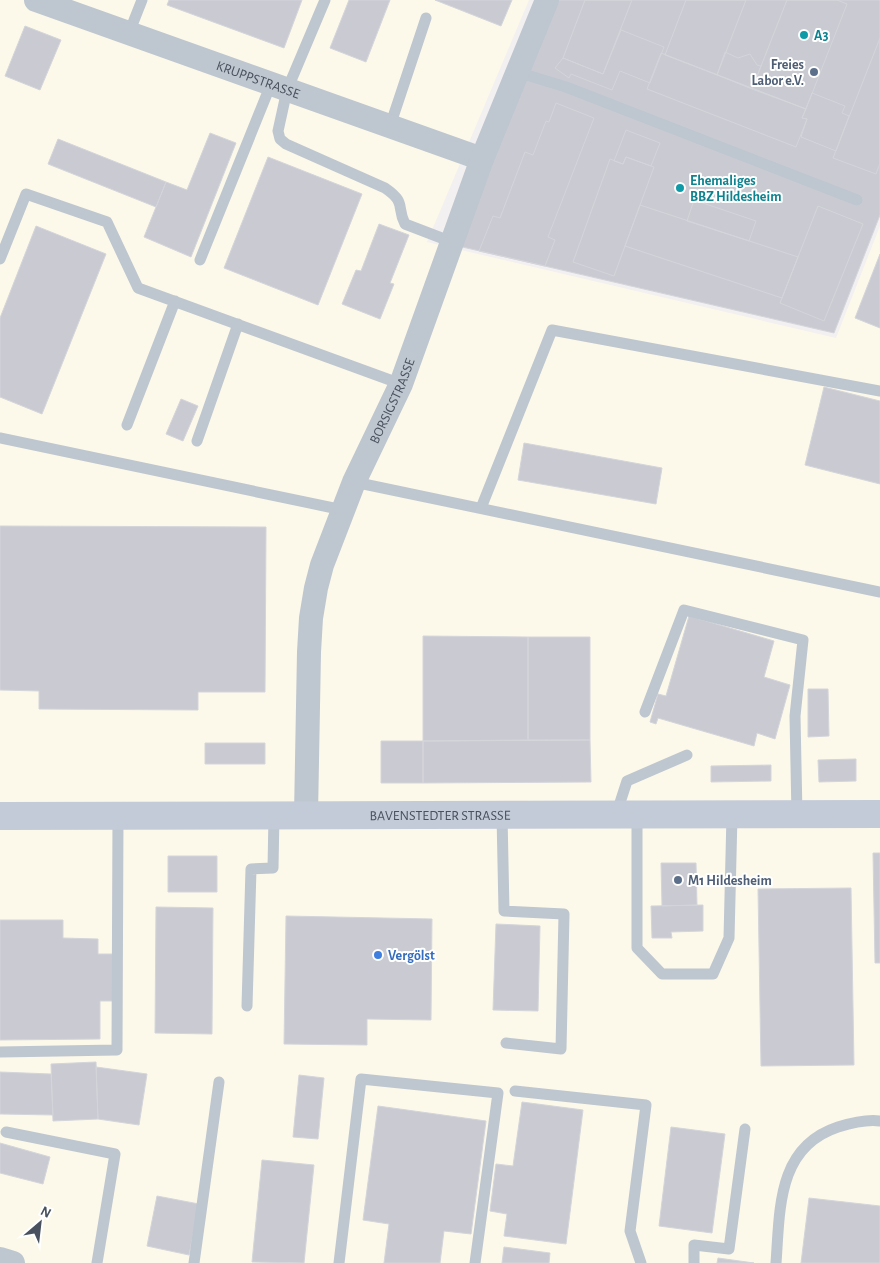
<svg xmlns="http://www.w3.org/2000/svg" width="880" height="1263" viewBox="0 0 880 1263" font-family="'Alegreya Sans',sans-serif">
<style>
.commercial{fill:#fcf9ea}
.building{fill:#cacbd2;stroke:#d4d5db}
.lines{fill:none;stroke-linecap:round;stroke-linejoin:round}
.lane{stroke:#bec6cf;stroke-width:11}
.street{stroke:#bec6cf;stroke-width:24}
.secondary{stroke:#c3cbd9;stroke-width:28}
.culture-dot{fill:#0f9aa8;stroke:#fff;stroke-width:2}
.service-dot{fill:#5c6f8a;stroke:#fff;stroke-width:2}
.shop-dot{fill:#3f7fe0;stroke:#fff;stroke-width:2}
.labels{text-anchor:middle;stroke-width:4;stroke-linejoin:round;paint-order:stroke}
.culture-label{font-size:14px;font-weight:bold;fill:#0d838f;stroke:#fff;text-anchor:start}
.service-label{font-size:14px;font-weight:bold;fill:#4e5e75;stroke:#fff;text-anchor:end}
.street-label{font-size:14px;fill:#48515d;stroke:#fff}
.shop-label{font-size:14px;font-weight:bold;fill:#366cbe;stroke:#fff;text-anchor:start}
</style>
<rect width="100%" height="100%" fill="#f2f0f0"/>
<path class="commercial" d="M0,0h529l-102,242 409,96 44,-112v1037h-880z"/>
<path class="building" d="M169,0h133l-18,48 -117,-43z
M349,0h41l-24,62 -36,-14z
M435,0h77l-11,26z
M554,0h326v215l-46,118 -376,-87z
M585,0h47l-29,74 -40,-16z
M686,0h60l-29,75 -52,-20z
M787,0h50l10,4 -41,105 -54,-20z
M25,26l36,14 -21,50 -35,-14z
M621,30l43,17 -14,36 -30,-12 -8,19 -41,-16 -2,4 -14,-10 8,-10 40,16z
M880,38v125l-4,11 -43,-16z
M725,52l13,6 12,-4 7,11 4,1 -9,23 -35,-14z
M661,53l145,56 -4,9 5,1 -11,28 -149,-58z
M812,93l33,13 -3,7 7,3 -13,35 -35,-14 6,-18 -5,-1z
M556,103l38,15 -46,119 7,3 -10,26 -66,-15 14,-35 7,2 25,-66 8,3 13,-34 3,1z
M626,130l34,13 -9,23 -25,-9 -3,7 -9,-3z
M210,133l26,10 -45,114 -47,-20 22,-55 21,8z
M58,139l108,43 -10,25 -108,-43z
M268,157l94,37 -44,111 -94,-37z
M626,157l28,10 -40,109 -41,-14 37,-103 13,5z
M694,200l62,21 -7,20 -62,-20z
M640,205l158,52 -16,41 -157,-52z
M818,206l45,18 -39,97 -44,-18z
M379,224l30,11 -19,48 4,1 -14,35 -38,-15 14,-34 5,1z
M36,226l70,28 -64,160 -42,-17v-79z
M880,254v74l-25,-10z
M824,387l56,14v83l-75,-19z
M181,399l17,7 -15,35 -17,-7z
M524,443l138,25 -6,36 -138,-24z
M0,526l266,1 -1,165h-67v18l-159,-1v-18l-39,-1z
M689,616l85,25 -10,36 26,8 -15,54 -18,-6 -3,13 -96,-28 -2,6 -6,-2 8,-28 8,2z
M423,636l105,1v103l-105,1z
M528,637h62v103h-62z
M808,689h20l1,47 -21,1z
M590,740l1,42 -168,1v-42z
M381,741h42v42h-42z
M205,743h60v21h-60z
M856,759v22l-37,1 -1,-22z
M771,765v16l-60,1v-16z
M873,853h7v110h-5z
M168,856h49v36h-49z
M661,863h35l1,42 -35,1z
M851,888l3,177 -93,1 -3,-177z
M703,905v26l-32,1 1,6h-20l-1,-32z
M156,907l57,1 -1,126 -57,-1z
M286,916l146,3 -1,101 -64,-1v26l-83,-1z
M0,920h63v18l35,1v15h17l-1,47h-14v38l-100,1z
M496,924l44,2 -2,85 -45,-1z
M96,1062l2,57 -45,2 -2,-57z
M96,1067l51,7 -8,51 -41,-6z
M0,1072l51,2 2,41 -53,-1z
M299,1075l25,3 -6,61 -25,-2z
M522,1102l61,8 -17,134 -62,-8 3,-22 -17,-3 6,-47 17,2z
M378,1106l108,15 -15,113 -27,-3 -4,32h-56l5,-39 -26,-4z
M671,1127l54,7 -13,99 -53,-7z
M0,1143l50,14 -7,27 -43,-11z
M262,1160l52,5 -10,98 -52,-1z
M157,1196l42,8 -10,51 -42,-9z
M809,1198l71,8v57h-79z
M504,1247l46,6 -1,10h-47z
M718,1258l36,5h-37z"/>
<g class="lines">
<path class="lane" d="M325,0l-38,90 -9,41 2,8 6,5 99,44c22,15 11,19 20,36l47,18
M129,33l13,-33
M517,72l49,15 291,113
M390,126l36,-108
M0,259l26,-65 81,28 31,66 263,96
M200,260l71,-176
M127,425l48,-124
M0,438l343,72
M197,441l41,-117
M354,482l526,110
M481,508l71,-178 328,61
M645,712l39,-102 119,30 -8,76 2,99
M502,815l2,96 60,3 -3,135 -55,-6
M616,815l11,-34 60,-26
M637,815v133l25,26h51l16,-36 3,-123
M247,1006l4,-137 22,-1 1,-53
M0,1052l117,-2 1,-234
M515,1091l131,14 -16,126 11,32
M6,1132l109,22 -18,109
M194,1263l25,-181
M339,1263l22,-184 137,14 -23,170
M694,1263v-18l35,4 16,-120
M776,1263c4,-54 1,-116 62,-136 13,-4 28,-8 42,-6"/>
<g class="street">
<path id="s1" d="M36,0l446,159"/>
<path id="s2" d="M306,815l3,-163 2,-34 5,-30 6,-23 32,-83 47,-98 81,-225 65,-159"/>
<path d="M0,1259l13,4"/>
</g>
<path class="secondary" id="s3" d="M0,816l880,-2"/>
</g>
<g class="culture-dot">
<circle cx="804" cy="35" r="5"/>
<circle cx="680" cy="188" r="5"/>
</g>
<g class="service-dot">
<circle cx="814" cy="72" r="5"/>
<circle cx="678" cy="880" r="5"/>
</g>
<circle class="shop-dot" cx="378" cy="955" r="5"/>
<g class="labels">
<g class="culture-label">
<text x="814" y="40">A3</text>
<text x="690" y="185">Ehemaliges<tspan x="690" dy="16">BBZ Hildesheim</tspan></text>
</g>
<g class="service-label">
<text x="804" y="69">Freies<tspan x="804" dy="16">Labor e.V.</tspan></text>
<text x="688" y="885" text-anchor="start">M1 Hildesheim</text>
</g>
<g class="street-label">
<text dy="5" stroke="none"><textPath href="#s1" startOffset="236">KRUPPSTRASSE</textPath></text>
<text dy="5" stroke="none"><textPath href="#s2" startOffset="430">BORSIGSTRASSE</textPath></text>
<text dy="5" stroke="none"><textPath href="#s3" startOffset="440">BAVENSTEDTER STRASSE</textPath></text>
</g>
<g class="shop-label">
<text x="388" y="960">Vergölst</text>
</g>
</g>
<g transform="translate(40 1223) rotate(28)" stroke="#ffffff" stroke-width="4" paint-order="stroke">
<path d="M0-4L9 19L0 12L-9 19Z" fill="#48515d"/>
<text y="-8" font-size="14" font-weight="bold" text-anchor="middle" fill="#48515d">N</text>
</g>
</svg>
